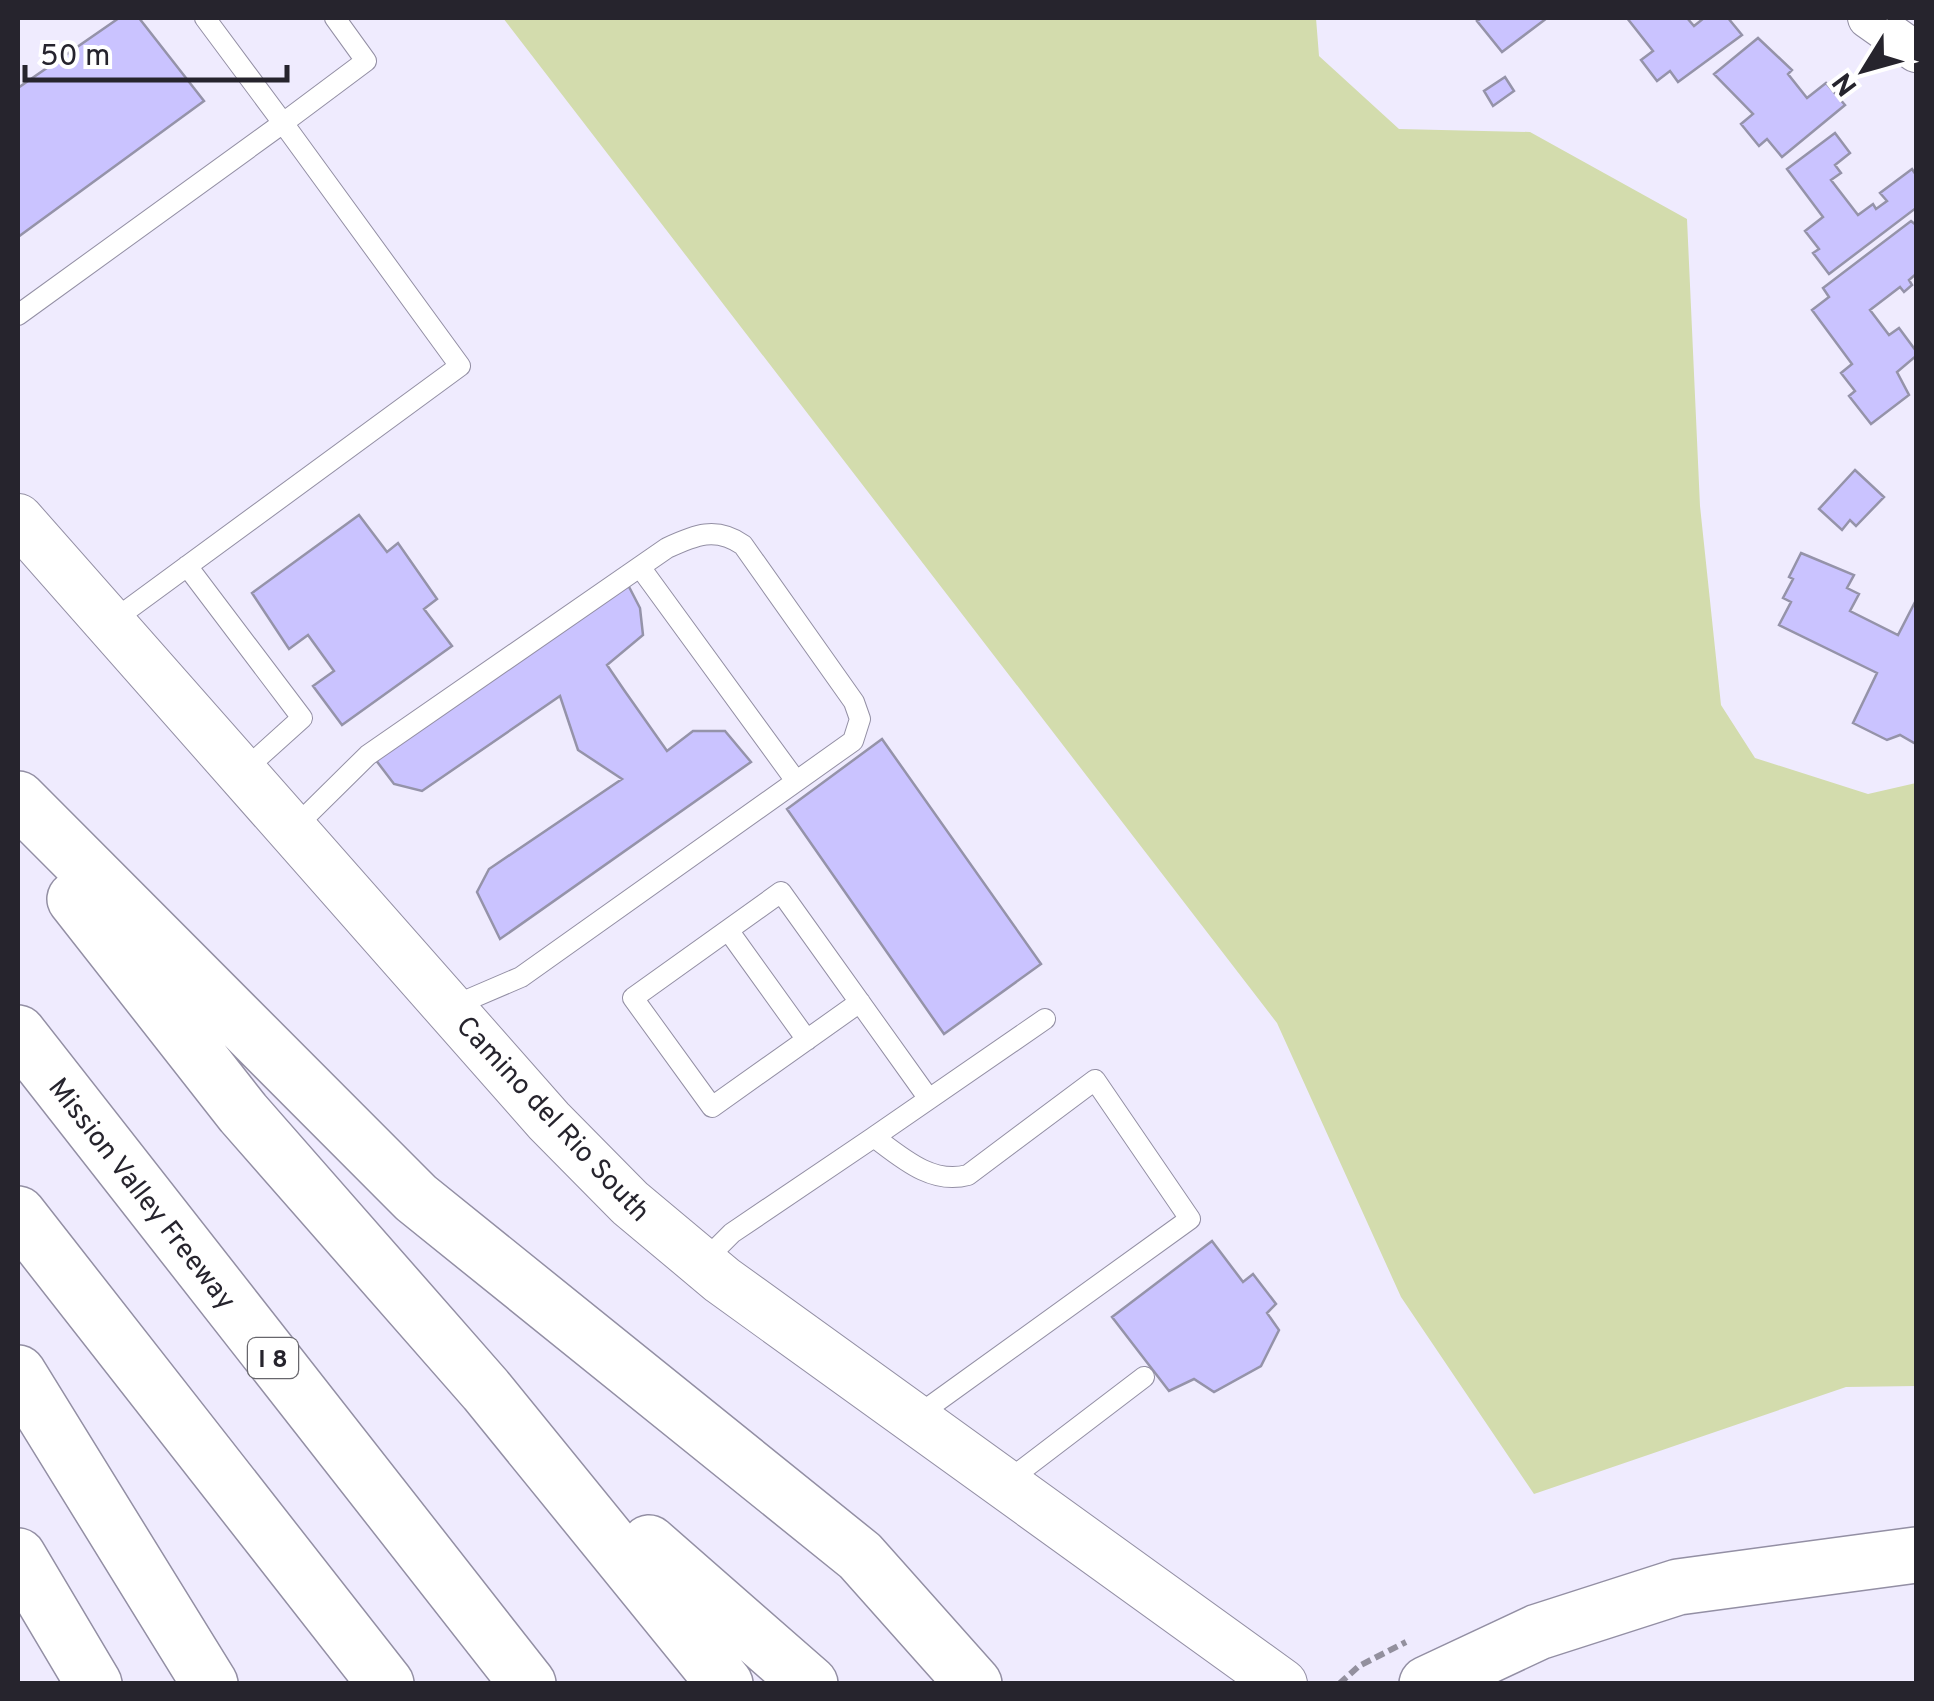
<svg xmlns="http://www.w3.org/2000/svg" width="1934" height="1701" viewBox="0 0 1934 1701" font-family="Overpass,sans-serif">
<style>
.green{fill:#d3dcad}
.building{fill:#cac3ff;stroke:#9593a9;stroke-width:2.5}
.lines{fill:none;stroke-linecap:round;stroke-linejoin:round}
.service-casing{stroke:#938fa4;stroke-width:22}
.minor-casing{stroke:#938fa4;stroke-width:42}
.tertiary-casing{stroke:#938fa4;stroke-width:52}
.motorway-casing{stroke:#938fa4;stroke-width:58}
.path{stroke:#93909e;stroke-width:6;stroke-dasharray:10 5;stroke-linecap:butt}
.service{stroke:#fff;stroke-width:20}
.minor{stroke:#fff;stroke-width:40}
.tertiary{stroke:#fff;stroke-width:50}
.motorway{stroke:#fff;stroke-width:55}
.labels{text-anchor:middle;stroke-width:8;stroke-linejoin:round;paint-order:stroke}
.shield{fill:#fff;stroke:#67666c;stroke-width:2.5}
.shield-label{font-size:25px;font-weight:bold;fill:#26242d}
.street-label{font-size:28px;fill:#26242d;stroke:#fff}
</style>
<rect width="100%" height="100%" fill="#efebfe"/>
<path class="green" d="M503,18h813l3,38 80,73 131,3 157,87 13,287 21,199 34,53 113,36 48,-11v603l-70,1 -312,107 -133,-197 -124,-274z"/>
<path class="building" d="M119,18h20l65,83 -186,136v-149z
M1482,18h65l-45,34 -25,-31z
M1627,18h60l7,8 10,-8h24l14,17 -64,47 -8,-11 -13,10 -16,-21 12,-9z
M1758,38l34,32 -4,4 19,24 19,-15 19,22 -63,52 -15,-18 -8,7 -18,-22 12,-10 -39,-40z
M1505,77l9,14 -21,15 -9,-15z
M1835,133l15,20 -15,12 6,8 -10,7 27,35 15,-11 3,5 11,-8 -7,-8 32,-24 4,6v33l-87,66 -16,-21 6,-4 -14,-18 18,-14 -36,-48z
M1911,221l5,4v49l-7,6 3,5 -8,7 -4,-5 -30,23 19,25 10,-7 17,23v5l-19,16 12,23 -38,29 -22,-28 6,-5 -14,-18 11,-9 -40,-54 17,-13 -6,-9z
M1855,470l29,27 -28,29 -6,-6 -8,10 -23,-21z
M359,515l28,37 11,-9 39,56 -13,10 28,37 -110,79 -29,-39 21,-15 -26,-36 -19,14 -37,-56z
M1801,553l53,22 -7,13 12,6 -9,17 48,24 18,-35v144l-16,-9 -13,5 -34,-17 24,-50 -98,-48 12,-23 -8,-4 10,-19 -4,-2z
M626,581l14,27 3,27 -36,30 17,25 43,61 26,-20h32l26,31 -251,177 -23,-47 12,-23 133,-90 -44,-29 -18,-54 -138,95 -28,-7 -22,-29z
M882,739l159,225 -97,70 -157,-225z
M1212,1241l31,41 10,-8 23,30 -9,9 12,17 -18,36 -47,26 -20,-13 -25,12 -57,-74z"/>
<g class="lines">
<g class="service-casing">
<path id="service" d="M205,18l78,105 83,-62 -31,-43
M18,315l265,-192 177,243 -349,256
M187,566l115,152 -61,55
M640,567l156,214
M292,830l76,-75 299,-207c28,-13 49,-22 76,-3l111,157 6,17 -7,22 -332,236 -70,30
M728,930l79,110
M860,1002l-148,105 -79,-109 148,-106 148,207
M874,1137l171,-118
M701,1264l31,-31 142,-96c28,21 58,48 94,38l127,-95 95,139 -276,199
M1005,1483l139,-106"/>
</g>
<g class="minor-casing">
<path id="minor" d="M1868,18l48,34"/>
</g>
<g class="tertiary-casing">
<path id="tertiary" d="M18,519l531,602 81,82 92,77 560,404"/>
</g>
<g class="motorway-casing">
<path id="motorway" d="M18,799l398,399 444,358 114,128
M75,899l168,214 243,277 239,294
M18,1033l510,651
M18,1214l368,470
M18,1373l192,311
M649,1543l161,141
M18,1556l76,128
M1427,1684l111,-52 140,-45 238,-32"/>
</g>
<path class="path" d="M1339,1684l20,-18 47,-24"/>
<use href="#service" class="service"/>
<use href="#minor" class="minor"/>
<use href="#tertiary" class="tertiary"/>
<use href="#motorway" class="motorway"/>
</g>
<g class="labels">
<rect class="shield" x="248" y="1338" width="50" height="40" rx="8"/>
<g class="shield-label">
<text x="273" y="1367">I 8</text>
</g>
<g class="street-label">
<text transform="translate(554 1118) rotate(47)" y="10">Camino del Rio South</text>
<text transform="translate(143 1193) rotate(52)" y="10">Mission Valley Freeway</text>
</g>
</g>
<rect width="1934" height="1701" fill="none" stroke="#26242d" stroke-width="40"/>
<g transform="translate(1864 70) rotate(233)" stroke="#ffffff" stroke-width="8" paint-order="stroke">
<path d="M0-8L18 38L0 25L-18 38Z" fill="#26242d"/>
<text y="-15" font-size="28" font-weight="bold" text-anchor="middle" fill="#26242d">N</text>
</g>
<path d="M25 65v15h262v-15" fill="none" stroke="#26242d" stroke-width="5"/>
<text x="40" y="65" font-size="30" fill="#26242d" stroke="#ffffff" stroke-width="8" paint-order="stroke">50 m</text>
</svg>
